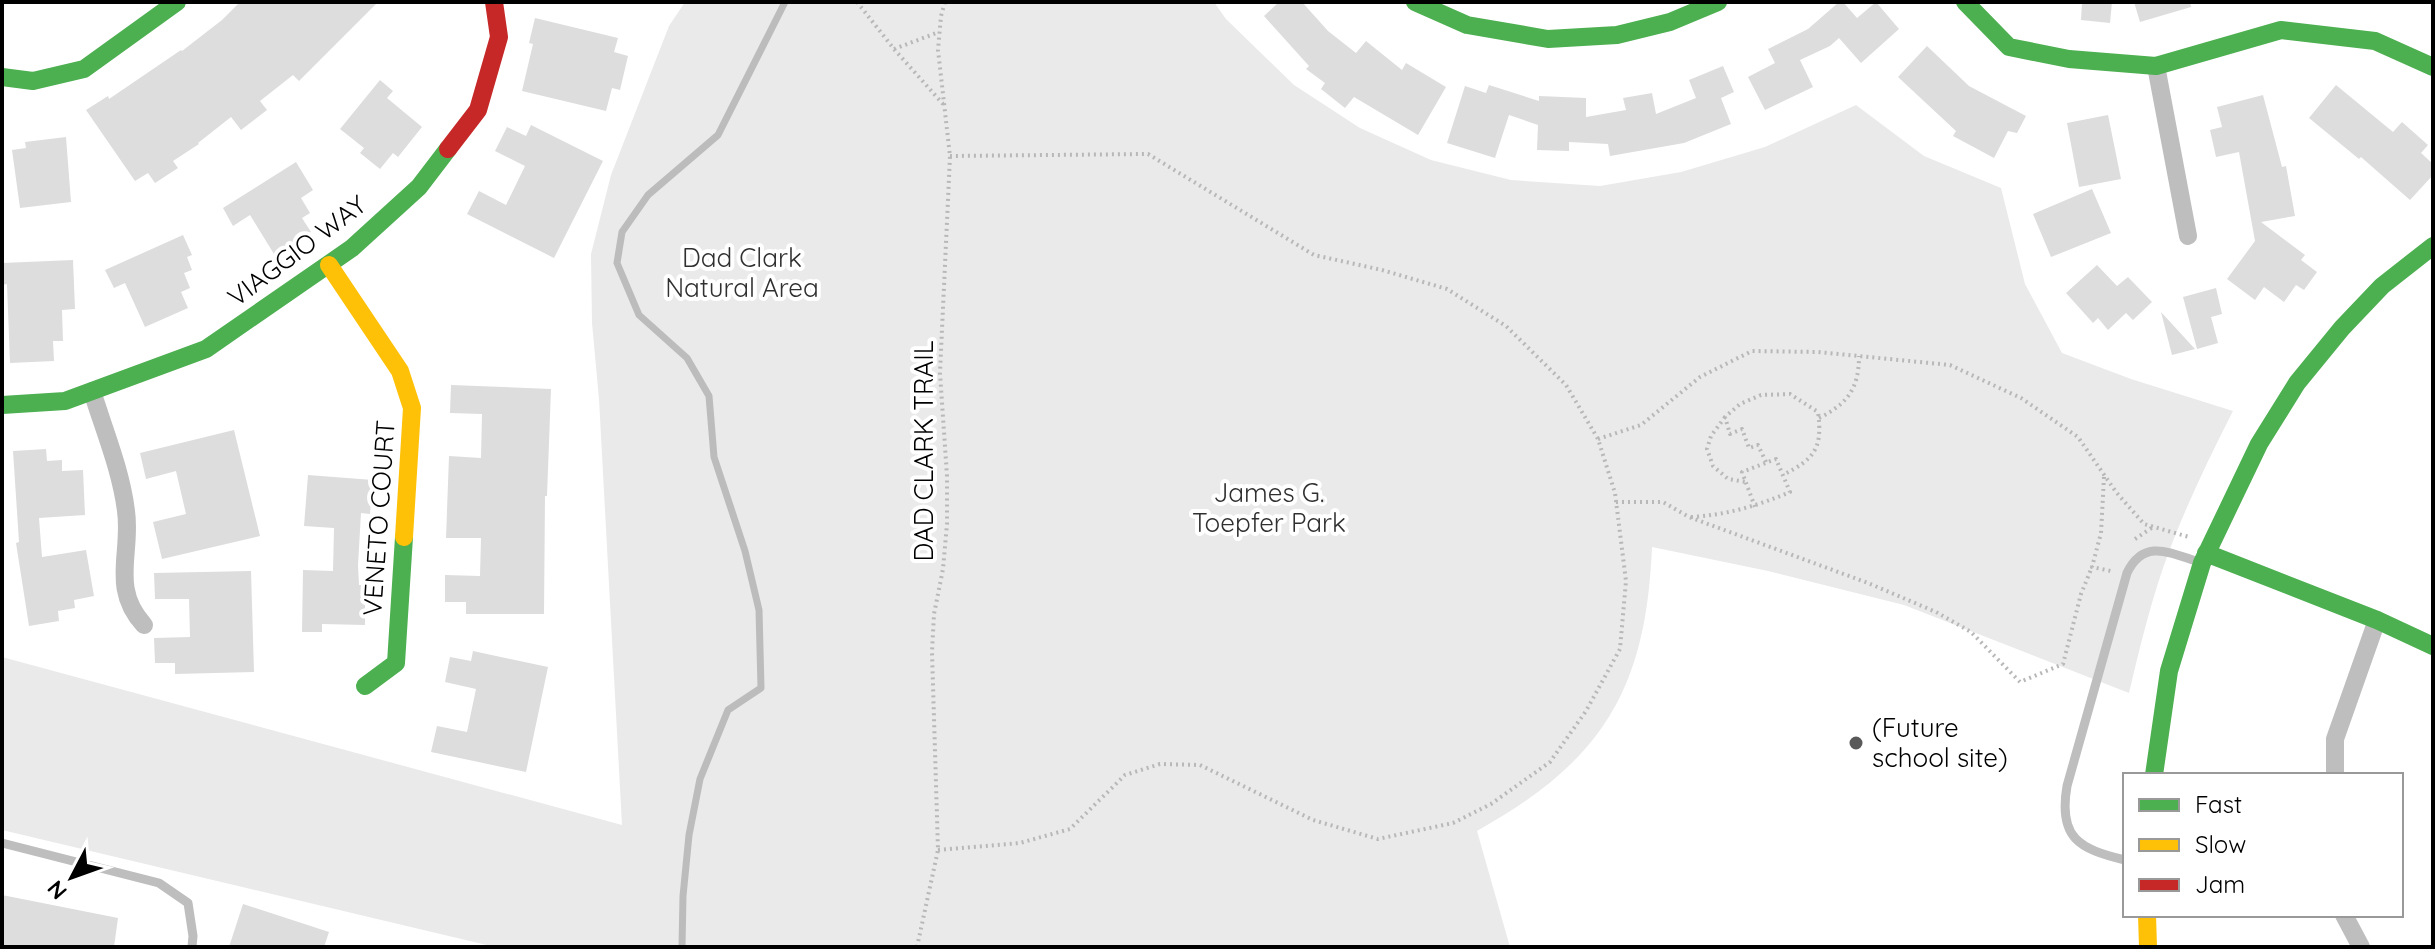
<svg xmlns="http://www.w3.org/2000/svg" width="2435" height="949" viewBox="0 0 2435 949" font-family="Quicksand,sans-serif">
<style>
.green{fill:#eaeaea}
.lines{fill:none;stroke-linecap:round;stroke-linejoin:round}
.stream{stroke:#bcbcbc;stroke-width:7}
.building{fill:#ddd}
.path{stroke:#b8b8b8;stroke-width:4;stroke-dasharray:2 4;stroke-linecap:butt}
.lane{stroke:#bebebe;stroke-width:9}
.street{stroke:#bebebe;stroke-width:18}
.fast{stroke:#4caf50;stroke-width:18}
.slow{stroke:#ffc107;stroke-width:18}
.jam{stroke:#c62828;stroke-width:18}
.poi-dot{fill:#595959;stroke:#fff;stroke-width:3}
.labels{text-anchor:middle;stroke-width:8;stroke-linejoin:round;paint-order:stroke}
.street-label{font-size:26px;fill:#000;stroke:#fff}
.park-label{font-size:26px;fill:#303030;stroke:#fff}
.poi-label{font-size:26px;fill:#000;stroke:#fff;text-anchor:start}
</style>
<rect width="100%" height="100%" fill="#fff"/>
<path class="green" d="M685,2h529l12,17 68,66 66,43 71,32 80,20 89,6 81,-14 84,-25 91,-42 68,51 77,32 24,96 37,69 69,26 102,32c-26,51 -51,103 -70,157 -14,41 -24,83 -34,125l-225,-88 -136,-34 -116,-24c-6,144 -50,214 -175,284l33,116h-1015l-493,-117v-173l620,168 -23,-426 -7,-76 -1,-69 20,-79 58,-149z"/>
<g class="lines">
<path class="stream" d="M682,947l1,-51 6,-61 11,-56 28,-69 33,-22 -2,-78 -14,-59 -31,-94 -5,-61 -22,-38 -48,-43 -22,-52 5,-31 26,-37 70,-60 67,-133"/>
</g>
<path class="building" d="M240,2h138l-79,79 -6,-6 -33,26 7,9 -26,20 -10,-13 -33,26 1,1 -26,17 5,7 -23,15 -7,-10 -13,8 -49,-71 22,-14 1,3 72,-49 1,1 40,-31z
M1279,2h23l26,29 28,22 10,-12 36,29 4,-7 40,24 -28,48 -64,-38 -9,11 -24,-19 4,-6 -19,-14 3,-3 -45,-50z
M1839,2h4l14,16 19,-16 23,27 -38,34 -22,-25 -9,8 -30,14 13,27 -48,23 -17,-33 27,-14 -7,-14 40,-20z
M2082,2h30l-2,21 -29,-3z
M2134,2h56l1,5 -51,15z
M535,18l83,20 -4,14 14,4 -8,34 -8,-2 -6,23 -84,-20 11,-47 -4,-1z
M1927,46l42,40 57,30 -9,17 -9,-2 -14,27 -41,-22 3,-5 -58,-54z
M1723,66l11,26 -13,6 10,26 -47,19 -74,13 -2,-12 -39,-2v9l-32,-1 1,-25 -29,-10 -14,43 -48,-15 18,-57 21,7 3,-8 50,16v-5l47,2v19l40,-7 -3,-12 29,-5 4,21 40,-16 -7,-18z
M380,80l13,11 -6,7 35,29 -24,30 -5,-4 -13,16 -20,-16 4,-5 -24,-19z
M2336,85l57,47 9,-10 26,23 -7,8 12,11v11l-23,25 -49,-43 -2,2 -50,-41z
M2263,95l19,72 4,-1 9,50 -34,6 44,33 -4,5 16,12 -13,18 -8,-5 -12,17 -20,-15 -9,13 -28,-21 28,-38 -16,-89 -23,5 -6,-27 12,-3 -5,-20z
M2108,115l13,64 -42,8 -12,-64z
M531,125l72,36 -49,97 -87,-44 12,-23 27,14 19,-39 -30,-15 12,-24 19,9z
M66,137l5,65 -51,6 -8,-58 14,-2 -1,-6z
M296,162l17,28 -12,8 9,15 -8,5 9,14 -37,22 -24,-39 -17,11 -10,-18z
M2092,189l19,44 -60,24 -18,-43z
M183,235l9,20 -5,2 5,13 -8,3 6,15 -9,4 7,16 -43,19 -20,-44 -11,5 -9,-18z
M73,260l2,49 -13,1 1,31h-10l1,20 -44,2 -3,-79 -5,1v-22z
M2097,265l20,21 11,-9 24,25 -19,18 -7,-7 -18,17 -10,-12 -5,5 -27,-30z
M2216,288l6,26 -11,3 7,26 -21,6 -14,-52z
M2161,312l34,37 -23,6z
M451,385l100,4 -4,107h-2l-1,118h-78v-12h-21v-27l35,1 1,-38h-35l3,-82 32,2 1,-44 -32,-1z
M234,430l26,106 -98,23 -9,-37 33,-8 -10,-43 -30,8 -6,-26z
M46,449l1,12 15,-1v11l21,-1 2,45 -46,3 3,39 44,-7 8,46 -20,4 1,8 -17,3 1,10 -30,5 -13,-83 3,-1 -6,-91z
M308,475l65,5 -3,34 -9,-1 -3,52 1,20h6v40l-43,-1v8h-20l1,-62 30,1 1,-43 -30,-2z
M251,571l3,101 -79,2v-11h-20l-1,-25 36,-1 -1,-38h-34l-1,-26z
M473,651l75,16 -22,105 -95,-20 6,-26 30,6 9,-43 -31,-7 5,-25 21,4z
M2,895l116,23 -4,29h-112z
M243,904l86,28 -5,15h-95z"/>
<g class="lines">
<path class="path" d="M857,2l37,47 49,55
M894,49l45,-17
M1725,417l-14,19 -4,13 6,17 15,13 18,3
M1819,418c28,-14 40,-29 40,-62
M1598,439l43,-14 59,-48 52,-26 66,1 132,13 71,33 57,39 38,55 28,32 45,13
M1766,462l-8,-17 -9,3 -7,-19 -12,5 -5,-17 15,-13 21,-9 29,-1 28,18c5,37 -4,47 -35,63
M2104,477l-3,56 -9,34 19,4
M1616,502h47l26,15 179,66 68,29 35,20 49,50 43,-18 18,-70 11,-27
M1691,517c35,-2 66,-11 99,-25l-14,-33 -34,13 13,35
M2135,539l18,-12
M938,850l82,-7 50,-14 55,-54 35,-11 40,1 113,55 65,19 75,-16 38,-19 59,-42 36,-51 34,-62 6,-68 -11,-88 -17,-54 -32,-54 -60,-59 -59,-37 -65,-19 -68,-15 -166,-101 -198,2
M917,947l21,-97 -6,-198 2,-38 9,-45 4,-45v-48l-7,-103 10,-217 -12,-106 3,-34 4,-14"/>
<path class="lane" d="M2,843l157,40 29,20 5,33 -1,11
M2125,860c-46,-11 -67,-22 -58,-74l60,-213c17,-35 43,-20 72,-11"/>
<path class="street" d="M2156,66l32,170
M92,391c12,39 29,79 34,120 6,42 -16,77 18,114
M2335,775v-36l42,-119
M2344,915l17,32"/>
<path class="fast" d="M1415,2l52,23 81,14 69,-4 53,-13 48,-20
M1965,2l44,45 60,12 87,7 125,-36 94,11 58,26
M2,77l31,4 51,-12 93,-67
M2,405l63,-4 141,-52 146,-101 67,-61 29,-38
M2206,553l171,67 56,26
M365,686l31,-23 8,-126
M2154,775l15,-104 33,-108 57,-119 38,-61 45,-55 40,-42 51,-40"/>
<path class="slow" d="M329,265l71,106 12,37 -8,129
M2147,915l1,32"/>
<path class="jam" d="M448,149l30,-39 21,-73 -5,-35"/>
</g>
<circle class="poi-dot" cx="1856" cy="743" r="8"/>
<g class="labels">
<g class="street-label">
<text transform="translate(297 251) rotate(-37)" y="9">VIAGGIO WAY</text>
<text transform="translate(924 451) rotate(-90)" y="9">DAD CLARK TRAIL</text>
<text transform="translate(379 518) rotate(-86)" y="9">VENETO COURT</text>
</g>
<g class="park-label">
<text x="742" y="267">Dad Clark<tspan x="742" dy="30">Natural Area</tspan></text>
<text x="1269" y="502">James G.<tspan x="1269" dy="30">Toepfer Park</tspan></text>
</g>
<g class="poi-label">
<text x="1872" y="737">(Future<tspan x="1872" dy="30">school site)</tspan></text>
</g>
</g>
<rect width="2435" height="949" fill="none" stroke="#000000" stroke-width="8"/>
<rect x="2123" y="773" width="280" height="144" fill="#ffffff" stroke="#999999" stroke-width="2"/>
<rect x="2139" y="799" width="40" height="12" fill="#4caf50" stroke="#999999" stroke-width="2"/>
<text x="2195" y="813" font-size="24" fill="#000000">Fast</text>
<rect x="2139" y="839" width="40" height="12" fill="#ffc107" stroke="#999999" stroke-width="2"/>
<text x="2195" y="853" font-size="24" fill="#000000">Slow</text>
<rect x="2139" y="879" width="40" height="12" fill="#c62828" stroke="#999999" stroke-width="2"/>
<text x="2195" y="893" font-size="24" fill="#000000">Jam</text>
<g transform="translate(72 877) rotate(229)" stroke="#ffffff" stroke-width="6" paint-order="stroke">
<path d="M0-6L14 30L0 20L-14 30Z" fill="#000000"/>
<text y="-12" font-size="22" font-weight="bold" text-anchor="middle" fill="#000000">N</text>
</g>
</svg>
